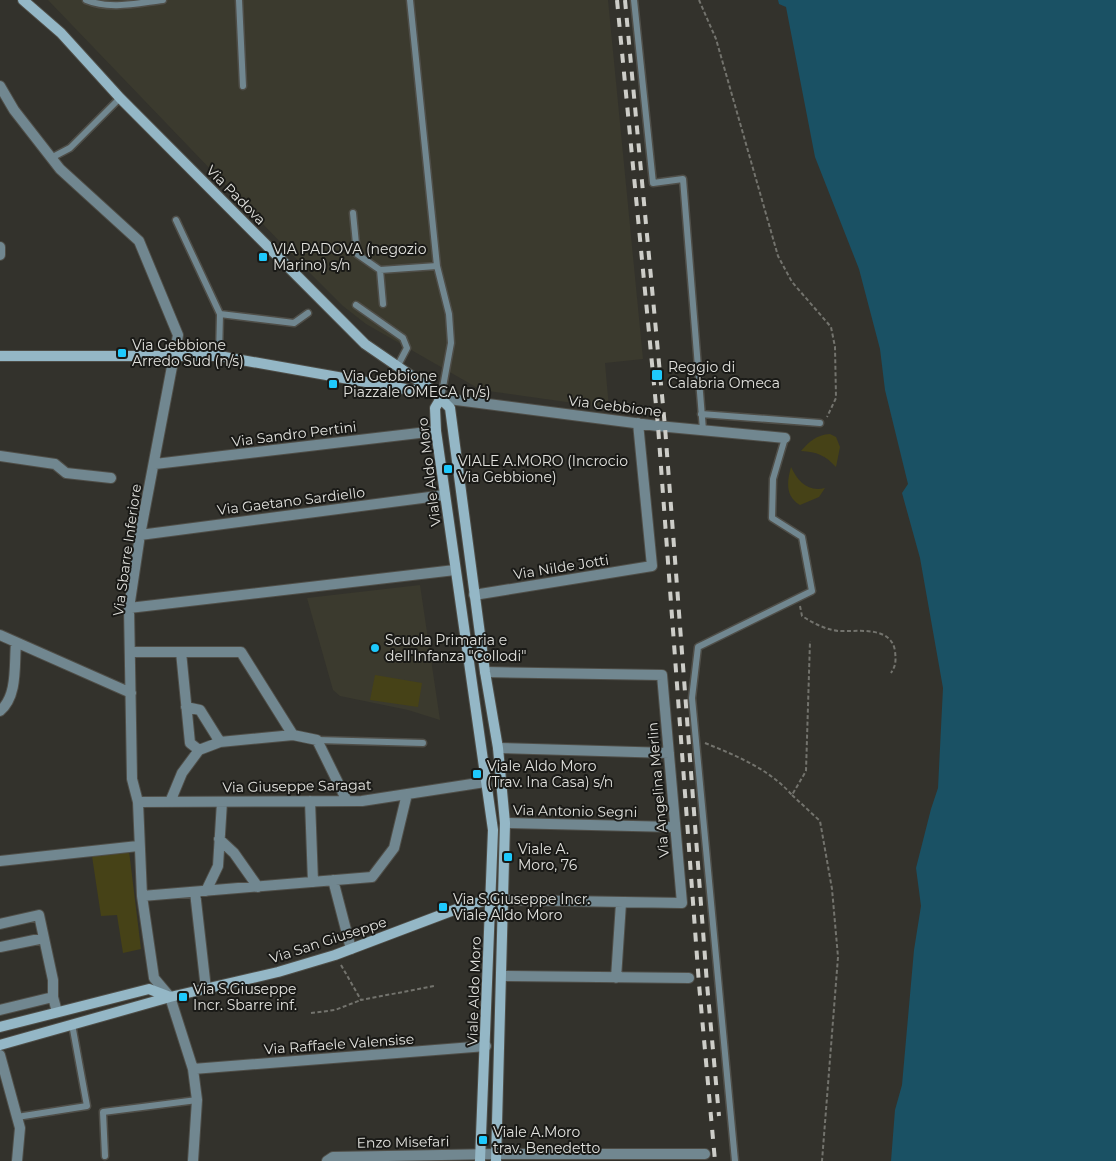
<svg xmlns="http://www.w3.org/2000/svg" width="1116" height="1161" viewBox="0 0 1116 1161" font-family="Montserrat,sans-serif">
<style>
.built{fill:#3b3a2e}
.green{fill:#464217}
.water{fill:#1a5164}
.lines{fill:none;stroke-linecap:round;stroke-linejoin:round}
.lane-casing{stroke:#4f4e48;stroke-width:9}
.street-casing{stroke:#4f4e48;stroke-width:12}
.secondary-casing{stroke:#4f4e48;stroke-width:12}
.path{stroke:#73736d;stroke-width:2;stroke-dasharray:4 2.5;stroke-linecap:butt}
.lane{stroke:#718790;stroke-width:6}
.street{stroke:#718790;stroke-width:10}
.secondary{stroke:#94b7c6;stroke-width:10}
.rail{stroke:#cdcdc8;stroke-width:4;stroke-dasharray:9 9;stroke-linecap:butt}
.poi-dot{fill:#1ec9fd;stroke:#1a1a17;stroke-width:2}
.labels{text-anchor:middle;stroke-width:4;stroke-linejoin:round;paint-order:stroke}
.street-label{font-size:14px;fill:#e1e1dd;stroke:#1a1a17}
.poi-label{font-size:14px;fill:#e1e1dd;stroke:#1a1a17;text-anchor:start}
</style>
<rect width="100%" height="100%" fill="#33322c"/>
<path class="built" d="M48,0h560l35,359 -38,4 4,45 -128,-18 -115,-66 -23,-18 -36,-36z
M420,585l20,135 -32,-10 -68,-14 -7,-6 -26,-92z"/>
<path class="green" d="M830,434l6,3 4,10 -4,20c-11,-12 -19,-15 -35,-16 9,-10 15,-16 29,-17z
M791,467c7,15 17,25 34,21l-6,9 -19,8c-15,-9 -13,-23 -9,-38z
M375,675l47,8 -4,24 -48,-7z
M129,851l12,98 -18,4 -6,-38 -16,1 -9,-60z"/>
<path class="water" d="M778,0h338v1161h-225l4,-51 7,-25 12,-135 7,-44 -5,-38 15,-59 7,-21 5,-100 -23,-130 -18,-65 6,-9 -23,-94 -5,-41 -21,-80 -44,-112 -29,-150 -7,-3z"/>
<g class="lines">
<g class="lane-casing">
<path id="lane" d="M86,0c24,10 52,3 77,0
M239,0l4,86
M634,0l19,183 30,-4 20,251
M51,158l19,-10 50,-50
M353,213l4,41 23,16 57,-4 -27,-266
M176,220l44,94 -1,42
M437,266l12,48 2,29 -10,55
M380,270l3,34
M356,305l47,33 4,10 -10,19
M220,314l74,9 14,-10
M701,414l119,9
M317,740l106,3
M17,1117l70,-11 -15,-82
M105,1156l-2,-44 94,-12
M735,1161l-43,-463 6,-51 114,-56 -10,-54 -30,-19 1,-39 12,-41"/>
</g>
<g class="street-casing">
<path id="street" d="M0,86l14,24 46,59 79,72 39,94 -38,200 -11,73 3,171 6,23 4,94 12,82 16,19 23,72 4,31 -4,61
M0,247v8
M441,398l217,28 127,12
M0,456l55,8 11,9 45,5
M155,464l281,-33
M140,535l305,-40
M474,595l178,-29 -14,-143
M129,608l326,-38
M0,635l131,58
M130,652h111l52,83
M181,652l9,91 9,7
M485,672l177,3 20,228 -178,-3
M186,707l14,3 20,32
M0,711c18,-15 14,-46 16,-68
M498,748l171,5
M310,801l3,81
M138,802l224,-1 123,-19
M170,802l12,-29 17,-23 21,-8 73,-7 24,5 30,61
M505,823l169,4
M219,839l15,14 24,34
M0,861l138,-15
M333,880l18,69
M206,891l12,-25 4,-64
M195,892l11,97
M142,896l230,-19 22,-29 13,-54
M0,924l39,-9 14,65v17l4,15
M0,947l44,-9
M502,976l187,2
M616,978l5,-75
M0,1010l53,-13
M0,1055l20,73 -3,33
M193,1069l293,-23
M327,1161l6,-4 163,-3h209"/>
</g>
<g class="secondary-casing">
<path id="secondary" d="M23,0l38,33 59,65 245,246 67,46 18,18 35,264 13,76 7,75 -9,338
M0,356h219l192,34h20
M441,398l-6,10 1,23 57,399 -13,331
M0,1027l149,-38 21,8
M0,1045l170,-48 108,-25 57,-17 127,-48 29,-8"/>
</g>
<path class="path" d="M699,0l17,39 62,217 14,26 39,45 4,20 1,51 -9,19
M800,606l2,10c11,7 22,13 36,15 18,1 53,-6 57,20 1,10 1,14 -4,22
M705,743c32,13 64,26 87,52l14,-24 4,-130
M792,795l28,26 12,68 6,68 -16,204
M341,965l20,35 73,-14
M311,1013l24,-3 26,-10"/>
<use href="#lane" class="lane"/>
<use href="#street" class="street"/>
<use href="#secondary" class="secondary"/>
<path class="rail" d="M617,0l41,426 41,558 16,177
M625,0l40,427 42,557 12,132"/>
</g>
<g class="poi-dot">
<rect x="258" y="252" width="10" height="10" rx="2.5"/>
<rect x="117" y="348" width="10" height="10" rx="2.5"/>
<rect x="651" y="369" width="12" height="12" rx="2.5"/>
<rect x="328" y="379" width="10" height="10" rx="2.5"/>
<rect x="443" y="464" width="10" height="10" rx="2.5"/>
<circle cx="375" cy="648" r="5"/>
<rect x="472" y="769" width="10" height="10" rx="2.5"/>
<rect x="503" y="852" width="10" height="10" rx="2.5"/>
<rect x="438" y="902" width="10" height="10" rx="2.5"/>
<rect x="178" y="992" width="10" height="10" rx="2.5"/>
<rect x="478" y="1135" width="10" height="10" rx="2.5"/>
</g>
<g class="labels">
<g class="street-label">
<text transform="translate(236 195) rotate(45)" y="5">Via Padova</text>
<text transform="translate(615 406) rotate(7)" y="5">Via Gebbione</text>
<text transform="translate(294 434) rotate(-7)" y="5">Via Sandro Pertini</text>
<text transform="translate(429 472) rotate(-97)" y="5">Viale Aldo Moro</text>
<text transform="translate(291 501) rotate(-7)" y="5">Via Gaetano Sardiello</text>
<text transform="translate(127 550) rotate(-82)" y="5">Via Sbarre Inferiore</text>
<text transform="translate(561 567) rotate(-9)" y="5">Via Nilde Jotti</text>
<text transform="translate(297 786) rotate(-1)" y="5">Via Giuseppe Saragat</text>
<text transform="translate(658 790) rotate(-95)" y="5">Via Angelina Merlin</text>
<text transform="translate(575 811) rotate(1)" y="5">Via Antonio Segni</text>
<text transform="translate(328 940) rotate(-18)" y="5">Via San Giuseppe</text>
<text transform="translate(474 991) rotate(-88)" y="5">Viale Aldo Moro</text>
<text transform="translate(339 1044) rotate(-4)" y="5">Via Raffaele Valensise</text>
<text transform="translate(403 1142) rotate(-1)" y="5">Enzo Misefari</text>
</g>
<g class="poi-label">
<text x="273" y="254">VIA PADOVA (negozio<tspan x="273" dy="16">Marino) s/n</tspan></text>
<text x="132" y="350">Via Gebbione<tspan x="132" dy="16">Arredo Sud (n/s)</tspan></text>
<text x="668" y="372">Reggio di<tspan x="668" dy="16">Calabria Omeca</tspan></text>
<text x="343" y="381">Via Gebbione<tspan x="343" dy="16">Piazzale OMECA (n/s)</tspan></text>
<text x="458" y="466">VIALE A.MORO (Incrocio<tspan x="458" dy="16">Via Gebbione)</tspan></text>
<text x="385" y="645">Scuola Primaria e<tspan x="385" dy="16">dell'Infanza "Collodi"</tspan></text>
<text x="487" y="771">Viale Aldo Moro<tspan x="487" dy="16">(Trav. Ina Casa) s/n</tspan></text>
<text x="518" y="854">Viale A.<tspan x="518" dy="16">Moro, 76</tspan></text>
<text x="453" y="904">Via S.Giuseppe Incr.<tspan x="453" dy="16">Viale Aldo Moro</tspan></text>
<text x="193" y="994">Via S.Giuseppe<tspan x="193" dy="16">Incr. Sbarre inf.</tspan></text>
<text x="493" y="1137">Viale A.Moro<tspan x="493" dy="16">trav. Benedetto</tspan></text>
</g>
</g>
</svg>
